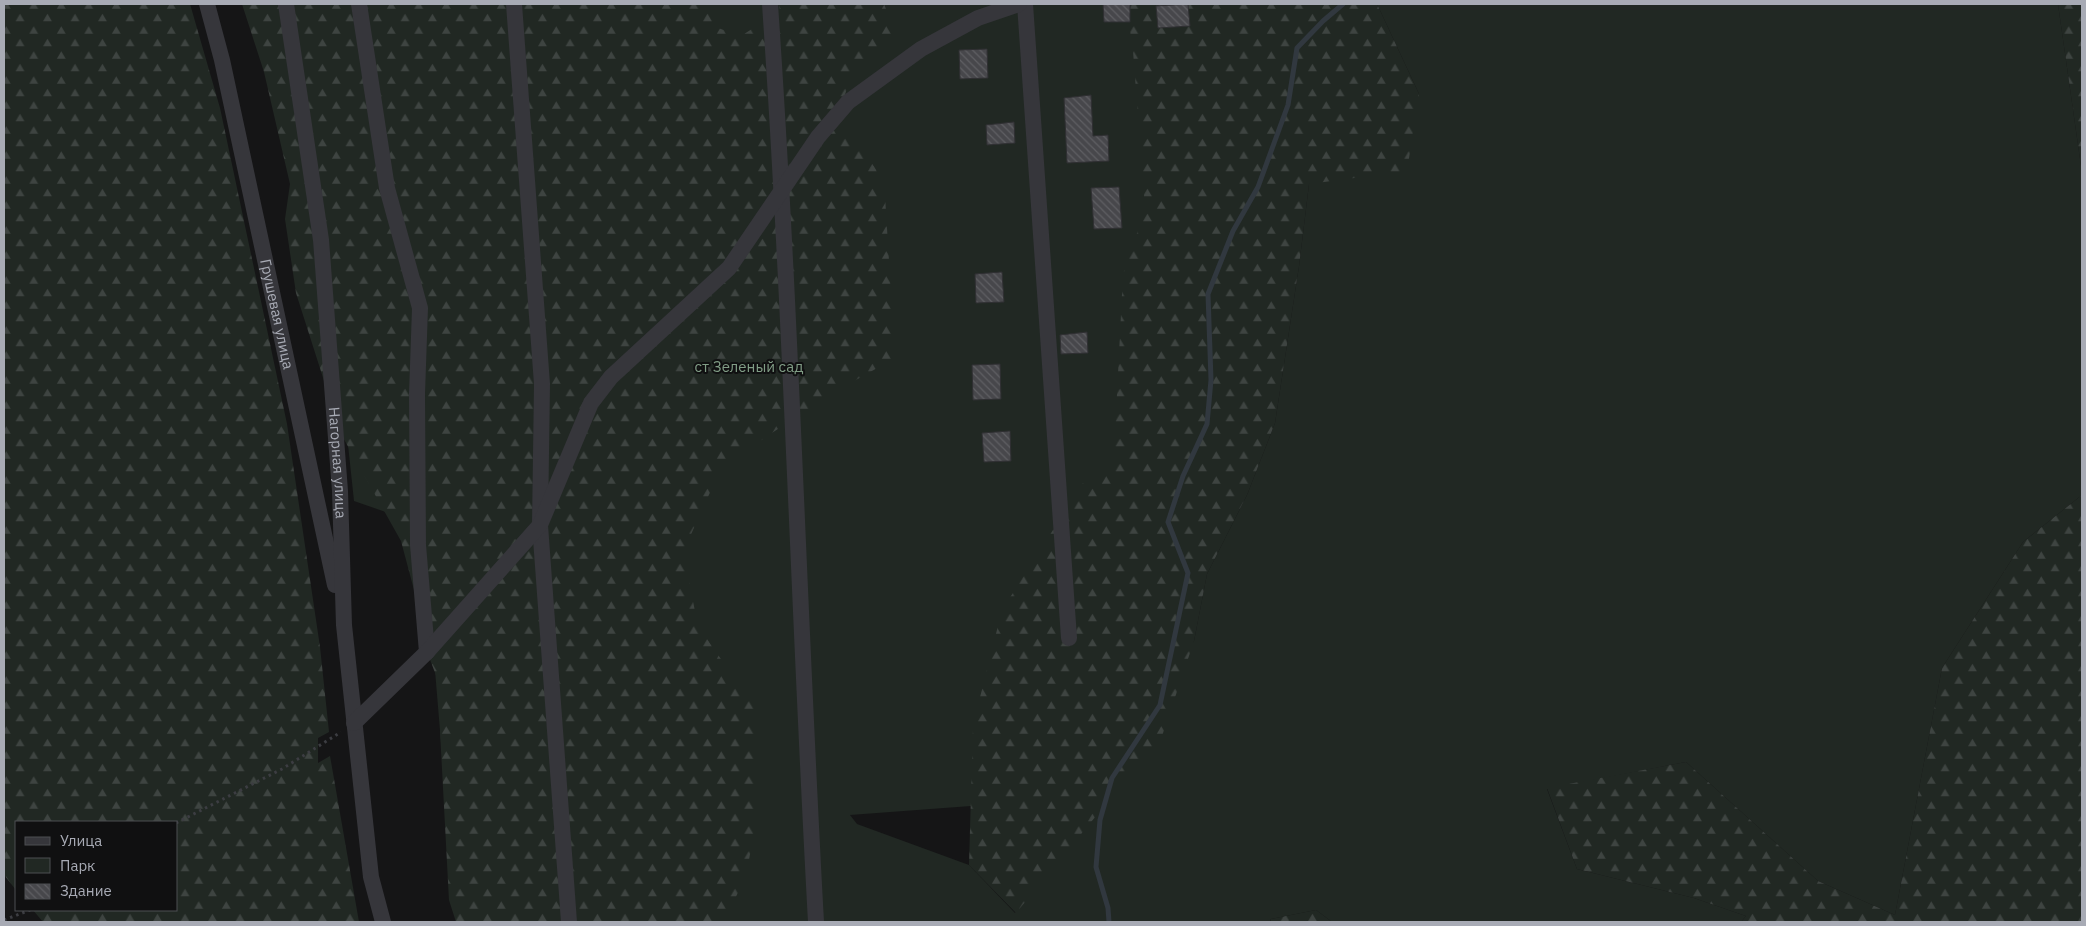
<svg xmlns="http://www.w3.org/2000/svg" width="2086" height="926" viewBox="0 0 2086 926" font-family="'IBM Plex Sans',sans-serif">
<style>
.green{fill:#212823}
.forest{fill:url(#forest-firs)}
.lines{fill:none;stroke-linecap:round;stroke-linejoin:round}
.stream{stroke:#31383f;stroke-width:5}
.building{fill:url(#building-back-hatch);stroke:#2f2f32}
.path{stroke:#3c3d42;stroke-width:3;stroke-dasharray:2.5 4;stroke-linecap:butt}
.street{stroke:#36363b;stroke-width:16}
.labels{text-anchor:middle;stroke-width:4;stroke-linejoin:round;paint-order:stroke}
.street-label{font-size:15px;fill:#a8abb5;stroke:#101011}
.park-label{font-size:15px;fill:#819d86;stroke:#101011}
</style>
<defs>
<pattern id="forest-firs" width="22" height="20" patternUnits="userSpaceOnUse" patternTransform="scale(1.25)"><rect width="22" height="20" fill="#212823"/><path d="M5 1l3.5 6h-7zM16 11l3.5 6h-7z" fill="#3e4441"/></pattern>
<pattern id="building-back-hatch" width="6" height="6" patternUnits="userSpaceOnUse" patternTransform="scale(1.25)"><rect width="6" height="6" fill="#47474b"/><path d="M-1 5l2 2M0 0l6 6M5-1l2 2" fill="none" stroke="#5f5f63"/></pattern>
</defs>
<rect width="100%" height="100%" fill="#151516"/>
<path class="green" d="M299,4h937l-92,444 -121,354 -173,13 7,9 112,41 46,48 179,-272 13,-67 40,-79 28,-72 24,-157 10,-82 110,-90 -42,-90h681l24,169v322l-59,47 -81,126 -47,247 -77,-34 -132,-119 -139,27 30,80 117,29 52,18 -5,6h-409l-16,-12 -45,9 -1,3h-807l-11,-46 -29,-351 -69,-24 -43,-404z"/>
<path class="forest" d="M4,4h186l30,104 67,316 33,223 9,85 -11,6v25l12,-7 29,166h-316l-10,-12h143v-88h-160v68l-12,-15z
M242,4h468l8,24 23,8 39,-25 -1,-7h105l7,18 1,20 -44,42 -12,44 30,27 10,14 9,27 10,162 -64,36 -109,72 -39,86 15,74 59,85 1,97 -12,69 -23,45h-267l-7,-22 -9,-169 2,-40 -13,-34 -8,-41 -20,-75 -60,-107 -45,-141 -11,-74 5,-35 -26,-112z
M1126,4h251l42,90 -12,77 -98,13 -10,82 -24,157 -28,72 -40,79 -13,67 -32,95 -146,177 -47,-48 4,-140 29,-115 81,-127 30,-9 10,-200 22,-64 -12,-159z
M2058,4h24v169z
M2082,495v427h-341l5,-6 -52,-18 -117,-29 -30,-81 139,-26 132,119 77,34 47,-247 81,-126z
M1316,910l16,12h-61v-3z"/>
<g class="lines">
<path class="stream" d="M1109,922l-1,-14 -12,-41 4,-47 12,-42 48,-73 28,-132 -20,-51 15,-46 24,-52 4,-44 -3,-86 25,-63 25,-44 30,-82 9,-57 26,-27 20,-17"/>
</g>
<path class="building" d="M1103,4h27v18h-26z
M1188,4l2,22 -32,2 -2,-22z
M987,49l1,29 -28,1 -1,-29z
M1091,95l2,41 15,-1 1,26 -42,2 -3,-65z
M1014,122l1,21 -28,2 -1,-20z
M1119,187l3,41 -28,1 -3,-41z
M1002,272l2,30 -28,1 -1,-29z
M1087,332l1,21 -27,1 -1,-19z
M1000,364l1,35 -28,1 -1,-35z
M1010,431l1,30 -27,1 -2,-29z"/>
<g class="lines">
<path class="path" d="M176,823l106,-54 59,-37
M4,920l26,-10"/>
<g class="street">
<path id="s1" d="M207,4l15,56 113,525"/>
<path id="s2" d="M286,4l35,236 19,251 4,134 27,252 12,45"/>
<path d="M359,4l28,184 33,120 -3,86 1,151 9,107"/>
<path d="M514,4l28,380 -2,141 29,397"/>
<path d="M770,4c21,306 29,612 46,918"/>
<path d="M1025,4l44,634"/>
<path d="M354,723l73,-71 113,-127 51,-122 20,-26 118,-109 89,-131 30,-35 73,-53 57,-31 41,-14"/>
</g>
</g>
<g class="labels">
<g class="street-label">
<text dy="5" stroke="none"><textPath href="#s1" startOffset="318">Грушевая улица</textPath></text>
<text dy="5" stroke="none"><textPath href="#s2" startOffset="462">Нагорная улица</textPath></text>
</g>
<g class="park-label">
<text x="749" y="372">ст Зеленый сад</text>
</g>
</g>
<rect width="2086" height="926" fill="none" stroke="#a8abb5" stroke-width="10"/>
<rect x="15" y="821" width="162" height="90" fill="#101011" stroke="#4d4e53"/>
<rect x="25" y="837" width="25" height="8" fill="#36363b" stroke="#4d4e53"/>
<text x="60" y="846" font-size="15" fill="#a8abb5">Улица</text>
<rect x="25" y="858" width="25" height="15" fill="#212823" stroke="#4d4e53"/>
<text x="60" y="871" font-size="15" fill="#a8abb5">Парк</text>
<rect x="25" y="884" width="25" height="15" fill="url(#building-back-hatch)" stroke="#4d4e53"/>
<text x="60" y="896" font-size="15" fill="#a8abb5">Здание</text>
</svg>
